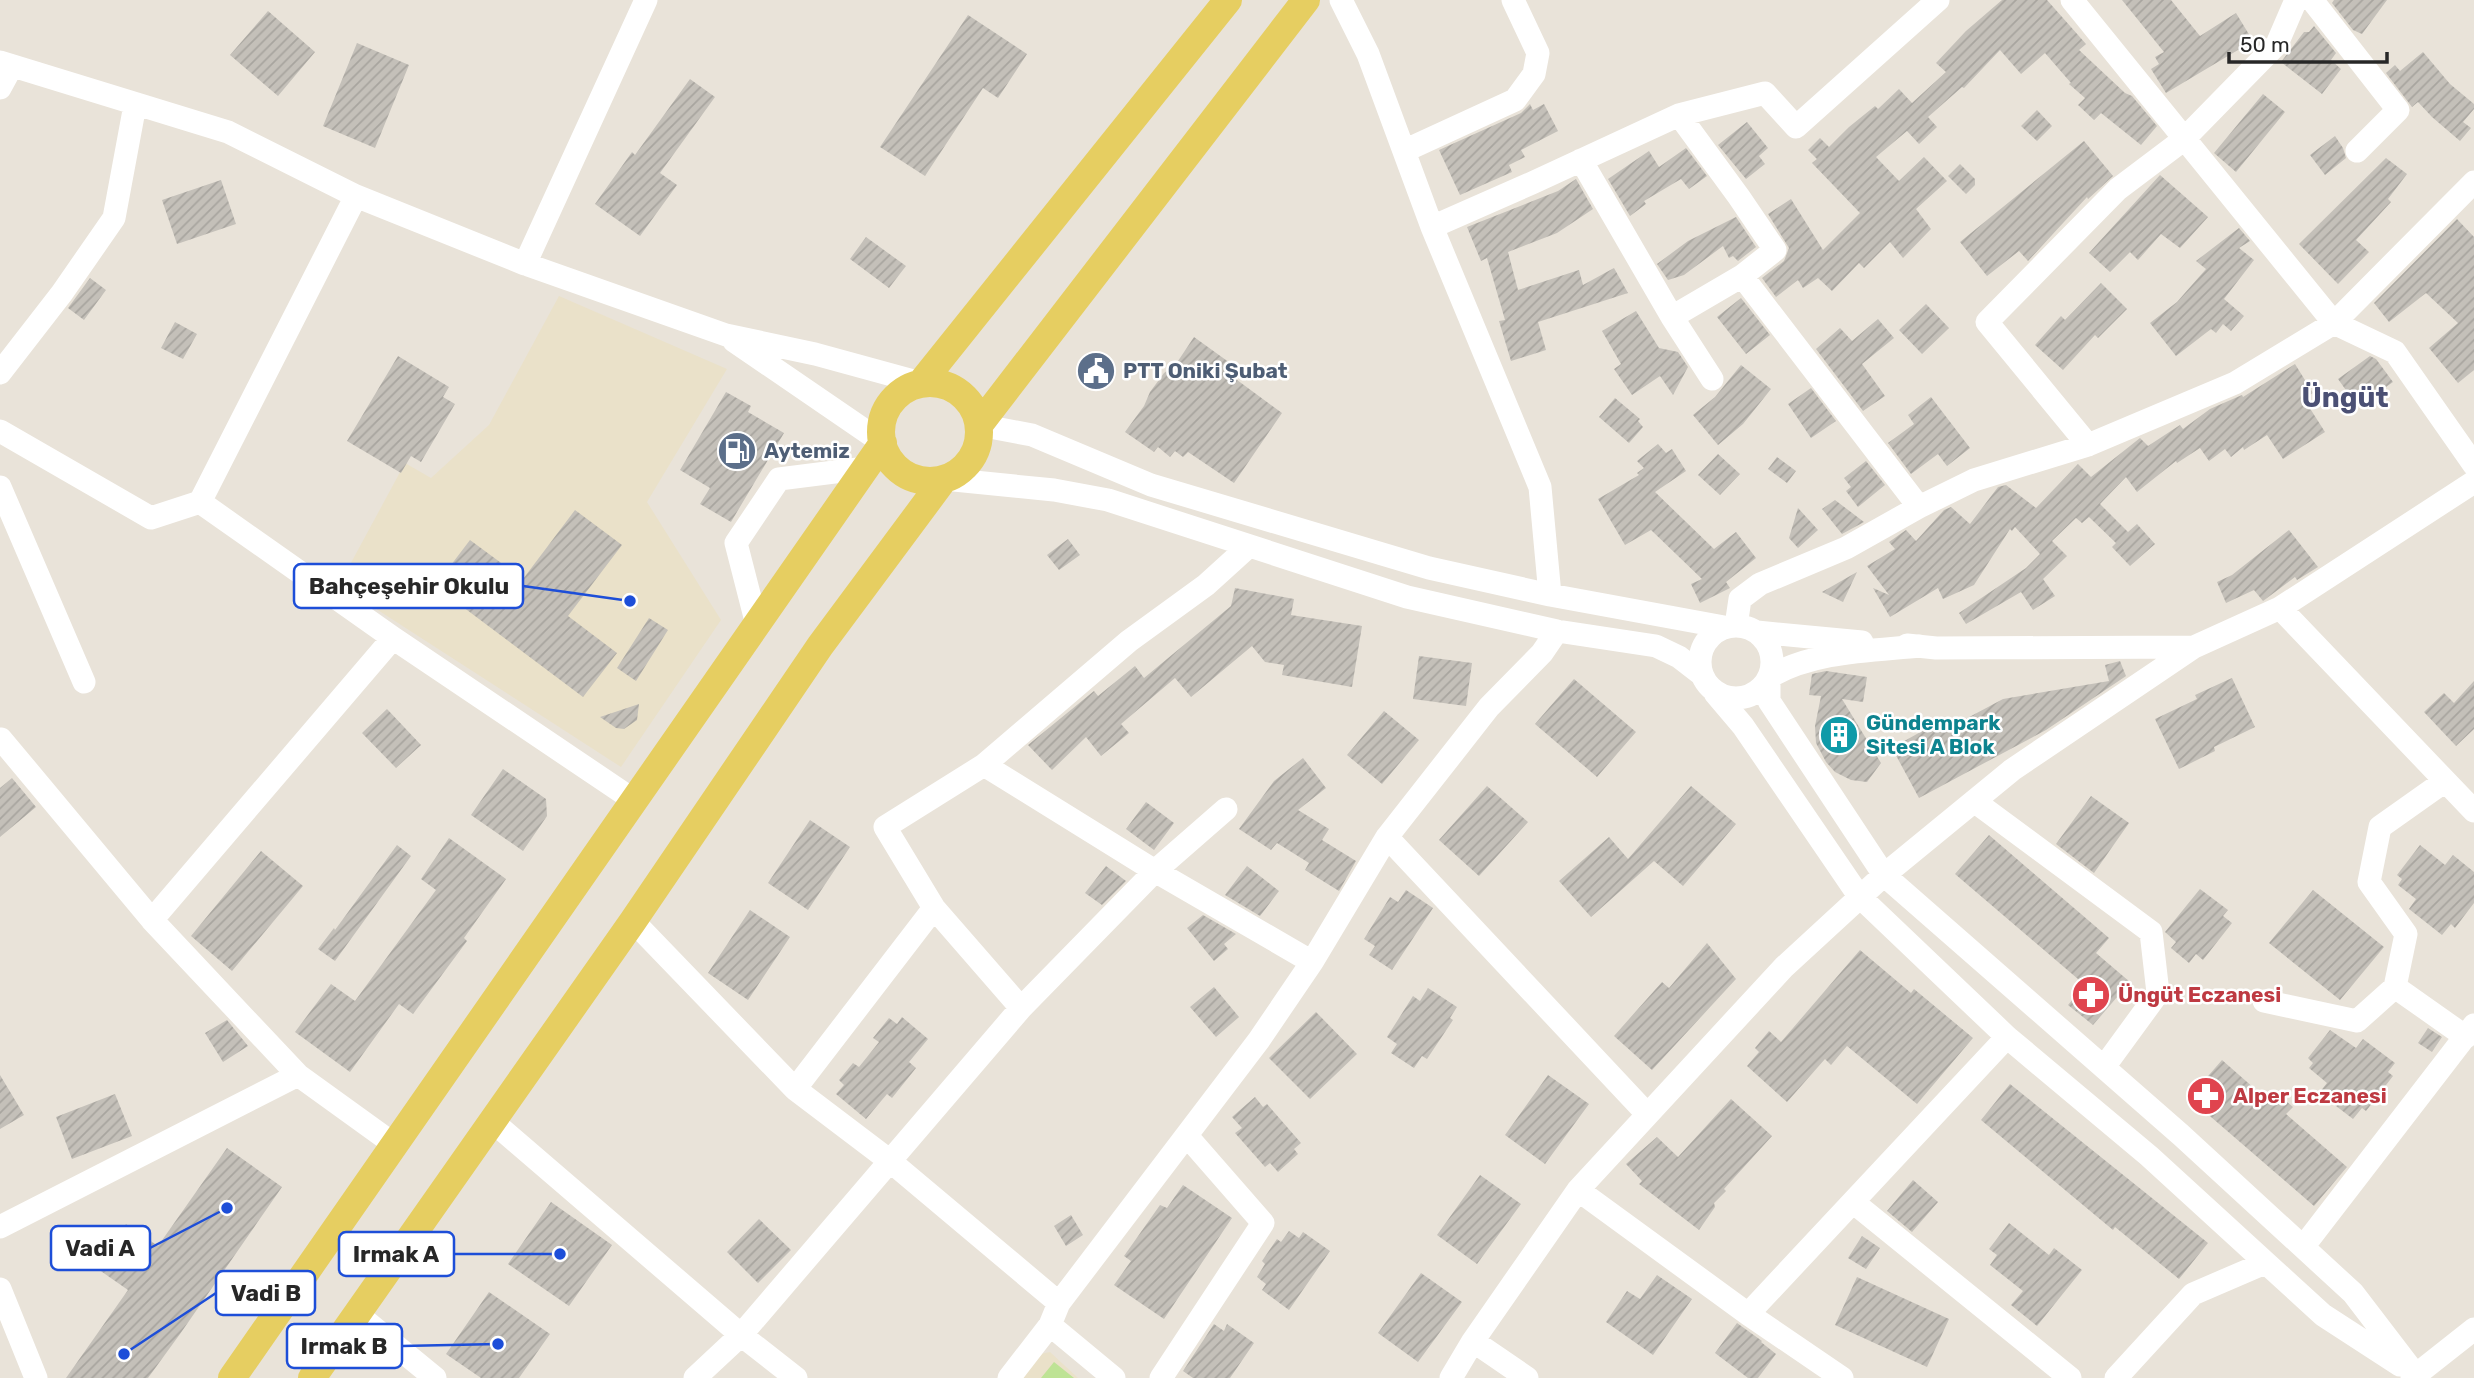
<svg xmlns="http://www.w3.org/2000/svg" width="2474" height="1378" viewBox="0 0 2474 1378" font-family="Rubik,sans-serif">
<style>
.education{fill:#eae1c9}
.pitch{fill:#bee395}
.building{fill:url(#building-hatch)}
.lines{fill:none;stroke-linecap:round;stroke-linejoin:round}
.minor{stroke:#fff;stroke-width:23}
.major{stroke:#e6ce61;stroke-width:28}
.labels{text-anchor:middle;stroke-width:5;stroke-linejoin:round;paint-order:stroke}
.service-label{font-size:21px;font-weight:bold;fill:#4e5e75;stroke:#fff;text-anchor:start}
.culture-label{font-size:21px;font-weight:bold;fill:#0d838f;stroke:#fff;text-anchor:start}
.health-label{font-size:21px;font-weight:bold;fill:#be3a42;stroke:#fff;text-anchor:start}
.district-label{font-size:28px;font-weight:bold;fill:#4b5074;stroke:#fff}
.leader{fill:none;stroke:#1d4ed8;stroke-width:2.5}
.callout-dot{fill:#1d4ed8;stroke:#fff;stroke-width:2.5}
.callout{fill:#fff;stroke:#1d4ed8;stroke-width:2.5}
.callout-label{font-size:23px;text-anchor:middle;font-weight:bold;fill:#272727}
</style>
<defs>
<pattern id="building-hatch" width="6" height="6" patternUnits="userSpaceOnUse" patternTransform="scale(1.75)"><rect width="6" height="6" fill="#c4c0b9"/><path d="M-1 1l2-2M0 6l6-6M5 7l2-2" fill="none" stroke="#a8a59f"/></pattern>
</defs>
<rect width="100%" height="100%" fill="#e9e3d9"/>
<path class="education" d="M559,296l168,73 -80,133 74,118 -100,147 -282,-182 66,-122 26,15 58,-53z
M1050,1352l28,26h-59l16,-23z"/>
<path class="pitch" d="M1054,1362l20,16h-33z"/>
<path class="building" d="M2002,0h45l39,44 -7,6 46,43 7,3 25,30 -16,19 -40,-32 -7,7 -16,-15 7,-7 -16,-14 2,-1 -26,-30 -24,21 -21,-24 -36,38 -2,-1 -34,30 9,10 -18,17 -12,-13 -31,26 23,24 25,-24 23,24 -31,28 15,20 -28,29 -13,-16 -26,26 -5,-5 -27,28 -14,-13 -15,10 -5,-8 -22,17 -14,-19 22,-17 5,-13 -21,-34 23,-15 32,51 37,-37 -48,-50 5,-4 -9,-9 12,-12 9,9 20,-20 26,-21 3,3 21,-20 13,14 34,-31 -10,-9 30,-32z
M2122,0h49l29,36 36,-23 17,28 -87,52 -15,-24 8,-5 -4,-7 9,-5z
M2334,0h53l-25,34 -9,-4 -21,-27z
M268,11l47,41 -37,44 -48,-41z
M968,15l59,39 -29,44 -15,-10 -58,88 -45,-29z
M2314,26l22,27 -5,7 10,9 -19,25 -41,-32 23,-30h5z
M357,43l52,22 -34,83 -52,-22z
M2423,52l27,32 24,20v5l-11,13 8,6 -11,13 -28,-24 -14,-15 -6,5 -26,-34 9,-8 5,6z
M690,79l25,18 -55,76 17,12 -37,51 -45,-32 37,-52 3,3z
M2263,94l22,18 -49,60 -22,-19z
M1530,104l3,6 11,-6 14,27 -37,19 4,7 -16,8 3,7 -52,23 -21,-45 82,-37z
M2037,110l15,16 -15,15 -16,-15z
M1747,122l21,26 -9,8 6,8 -19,15 -28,-34z
M2335,136l8,12 3,10 -21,17 -15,-20z
M2084,141l29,35 -25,23 -1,-2 -59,64 -9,-10 -32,25 -27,-34z
M1686,148l21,28 -18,13 -8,-10 -37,22 2,3 -16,12 -22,-37 41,-28 10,16z
M2386,158l21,16 -19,25 3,3 -35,38 13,12 -31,32 -39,-40z
M1960,164l15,15v6l-9,9 -18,-18z
M2160,175l48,42 -28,31 -19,-14 -23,26 -8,-8 -20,20 -21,-19z
M1576,179l17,30 -36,24 -49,19 10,38 61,-20 4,15 31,-17 14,25 -90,29 8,28 -35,11 -12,-40 6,-1 -18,-62 -6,3 -14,-34 91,-36z
M221,180l15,44 -59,20 -15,-44z
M1736,217l20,30 -18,14 -5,-5 -4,2 -6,-12 -39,29 -16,5 -11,-16 31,-23z
M2457,219l17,18v133l-16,13 -29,-35 29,-25 -32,-30 -37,29 -15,-19z
M2239,228l11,13 -11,7 15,12 -30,39 20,17 -13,15 -8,-7 -7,9 -5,-4 -35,27 -26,-33 27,-21 29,-33 -10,-8z
M866,237l40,29 -17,22 -39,-29z
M90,278l16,12 -22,30 -16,-12z
M2101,283l26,26 -29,29 -3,-3 -32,35 -28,-25 26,-29 4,4z
M1741,298l29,37 -24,19 -29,-37z
M1926,304l23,24 -27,26 -23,-24z
M1636,311l23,37 19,4 10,15 -15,28 -13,-19 -28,19 -18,-26 7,-5 -19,-33z
M1878,319l16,19 -32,26 23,32 -22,15 -47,-62 24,-21 12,13z
M175,322l22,12 -14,25 -22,-11z
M1194,337l43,31 -4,9 49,36 -48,70 -46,-31 -5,5 -8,-6 -5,6 -12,-10 -4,5 -29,-20 19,-26 6,-14 14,-19 12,-9z
M398,356l51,31 -6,10 12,7 -34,58 -10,-6 -10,17 -54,-32z
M2370,356l6,3 17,23 -35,25 -20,-28z
M2295,364l18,29 -9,6 21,33 -42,27 -16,-24 -23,15 -1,-3 -12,10 -6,-8 -16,12 -9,-13 -23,15 -1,-2 -39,31 -11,-15 -26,27 28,28 9,-8 18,20 -25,22 -18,-19 4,-4 -27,-26 -7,6 -6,-5 -24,23 15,15 -24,23 12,17 -22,14 -12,-18 -55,32 -7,-11 67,-45 14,-14 -25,-27 -3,4 -2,-2 -36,56 -31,14 -5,-11 -48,29 -17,-29 16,7 -22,-29 28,-17 -6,-7 17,-12 10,11 28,-31 7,-3 19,17 28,-37 8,-2 30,23 42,-44 13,13 49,-39 8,8 32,-21 3,4 27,-20 32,-14 1,2z
M1741,365l30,24 -28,35 -25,21 -25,-30 22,-18z
M1811,388l25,33 -25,17 -23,-34z
M726,392l25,14 -3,6 36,21 -53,89 -31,-18 10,-16 -30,-18z
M1931,397l39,51 -23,18 -9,-12 -27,20 -23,-31 26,-19 -6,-9z
M1615,398l25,21 -2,2 5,6 -14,16 -30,-26z
M1658,444l8,9 6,-4 14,22 -31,21 59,57 22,-17 20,26 -30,24 4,6 -30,15 -9,-19 11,-5 -51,-49 -26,15 -27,-46 41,-24 -2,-2 7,-5 -7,-7z
M1718,454l22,20 -20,21 -22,-20z
M1777,457l19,14 -9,12 -19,-14z
M1866,461l19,24 -27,22 -12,-16 5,-4 -7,-9z
M1835,500l29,22 -22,12 -20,-25z
M1798,508l20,22 -20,18 -9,-10z
M575,510l47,35 -54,71 49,37 -34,44 -148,-111 35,-46 53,39z
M2289,530l29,37 -21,13 -2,-3 -32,24 -9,-11 -28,13 -9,-21 15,-7z
M1068,539l12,16 -21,15 -12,-15z
M1857,572l-14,30 -21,-10z
M1235,588l59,11 -3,16 71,11 -10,61 -70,-12 2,-10 -19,-3 -13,-16 -61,51 -16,-19 -54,46 8,9 -28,23 -15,-19 -34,33 -24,-25 66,-54 4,5 37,-30 9,12 87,-72z
M649,618l19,12 -32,51 -19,-13z
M1419,656l53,7 -6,43 -53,-7z
M2120,661l6,15 -80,54 -127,68 -27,-50 48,-27 5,9 58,-31 106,-18 -4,-16z
M1826,671l41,6 -4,25 -21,-3 39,64 -14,19 -16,-2 -16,-8 -9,-10 -10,-19 -1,-17 6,-30 -12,-1 3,-21z
M2232,678l23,49 -41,20 1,4 -36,18 -24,-50 42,-20 -2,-4z
M1574,679l62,53 -39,45 -62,-53z
M2474,681v48l-18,17 -32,-34 20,-19 10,10z
M639,704l-2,16 -13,9 -8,-1 -16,-11z
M387,709l34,36 -25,23 -34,-35z
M1384,711l35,29 -37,44 -35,-29z
M1303,758l23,30 -28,22 31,19 -7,11 34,21 -17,30 -34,-21 4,-7 -32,-20 -6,7 -32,-21 35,-48z
M503,769l43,30 1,17 -24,35 -52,-36z
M12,778l24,29 -36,30v-49z
M1487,786l41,36 -49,54 -40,-36z
M1691,786l45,38 -53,62 -29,-25 -63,56 -32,-36 50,-44 19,22z
M2091,796l38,27 -35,50 -38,-29z
M1146,802l28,21 -20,27 -28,-21z
M810,820l40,27 -42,63 -40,-27z
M1989,835l120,103 -13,15 34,29 -37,43 -25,-20 17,-20 -130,-111z
M449,838l57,41 -42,59 3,3 -54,73 -14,-10 -49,68 -55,-40 36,-48 24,17 81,-111 -15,-11z
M397,845l14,11 -76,105 -17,-12 16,-21 1,2z
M2420,845l25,20 8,-10 21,17v31l-19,25 -4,-4 -9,11 -33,-26 7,-10 -18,-14 4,-6 -5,-4z
M261,851l42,35 -71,85 -41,-35z
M1106,866l20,15 -24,24 -17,-12z
M1247,866l32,25 -19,25 -35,-21z
M2200,889l28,21 -5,6 9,7 -29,37 -7,-6 -7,9 -18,-15 5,-6 -11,-10z
M1406,890l27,18 -41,62 -23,-15 6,-9 -11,-7 26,-42 8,5z
M2313,890l71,57 -44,53 -71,-57z
M750,910l40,27 -42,63 -40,-27z
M1203,915l33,19 -12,10 4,5 -14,12 -27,-33z
M1707,943l29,36 -84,91 -38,-34 48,-54 7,6z
M1860,950l51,43 3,-4 59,49 -56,66 -70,-58 -16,19 -6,-6 -38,43 -40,-36 12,-14 -4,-4 14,-17 12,11z
M1214,987l25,30 -23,20 -26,-30z
M1428,988l29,19 -7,11 3,2 -26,39 -5,-3 -8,12 -23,-15 6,-9 -10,-7 26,-41 7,5z
M1316,1012l41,42 -47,45 -41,-41z
M902,1017l26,22 -19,23 7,6 -24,30 -5,-4 -21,25 -30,-25 8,-9 -5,-5 14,-17 6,4 20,-25 -6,-4 16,-20 8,6z
M227,1020l21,26 -25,16 -18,-29z
M2428,1028l14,9 -10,15 -14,-9z
M2330,1030l26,18 7,-9 32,24 -7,9 5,4 -27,35 -4,-3 -9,11 -34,-26 8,-10 -18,-15 4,-5 -5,-5z
M2222,1060l49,43 7,-9 15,13 -7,7 61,53 -33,39 -125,-108z
M0,1075l24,40 -24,14z
M1548,1075l41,29 -44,60 -40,-29z
M2010,1084l198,159 -29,36 -64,-52 -2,3 -132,-110z
M115,1094l17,42 -60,23 -16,-42z
M1255,1097l8,10 4,-3 34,39 -7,6 4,5 -20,18 -8,-9 -5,4 -30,-34 7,-5 -10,-11z
M1731,1099l41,37 -48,53 2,2 -12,12 1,4 -16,23 -60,-46 3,-3 -16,-17 31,-27 21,20z
M227,1148l55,39 -102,147 -32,44h-82l62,-88 -33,-23 31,-43 32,22z
M1480,1175l41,29 -44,60 -40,-29z
M1913,1180l25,22 -26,30 -25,-21z
M1183,1185l49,33 -68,101 -50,-34 17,-24 -7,-5 36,-51 7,3z
M551,1202l61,43 -43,61 -61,-42z
M1071,1215l12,20 -17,11 -12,-20z
M759,1219l32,31 -33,33 -31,-31z
M2009,1223l40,32 5,-7 28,22 -45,56 -26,-21 12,-14 -33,-26 7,-10 -8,-6z
M1289,1231l10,7 4,-6 27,19 -41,59 -27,-20 4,-6 -9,-7 8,-13 -3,-3 15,-22 4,3z
M1862,1236l18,12 -14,21 -18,-11z
M1421,1273l41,29 -44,60 -40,-29z
M1657,1275l35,24 -39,56 -47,-33 21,-31 13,8z
M1857,1277l92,42 -22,48 -92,-42z
M489,1292l61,42 -31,44h-38l-35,-24z
M1737,1323l25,18 -1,1 15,12 -18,24h-10l-33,-25z
M1214,1324l10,7 3,-7 27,19 -24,35h-37l-10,-7z"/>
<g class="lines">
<path class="minor" d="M1341,0l27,54 64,173 108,260 10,108
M2072,0l262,323 61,29 79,113
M2312,0l86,110 -41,41
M0,62l228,70 128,64 169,68 201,71 89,19 106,29
M0,88l12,-22
M1404,151l111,-51 19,-26 4,-21 -25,-53
M1581,160l91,157 40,62
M356,196l-156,306 193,136 242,163
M1432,227l100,-44 147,-68 86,-22 31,34 142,-127
M525,264l121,-264
M1742,276l177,231
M1672,317l70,-41 33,-26 -36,-53 -60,-82
M734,341l149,102
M0,373l62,-80 52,-75 21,-113
M979,425l53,10 119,50 278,83 121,27 174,32
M0,431l151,87 49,-16
M2088,445l-101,-123 131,-133 65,-49 94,-96 19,-44
M944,479l110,11 54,10 299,97 150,34 99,15 23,11 22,17
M0,487l84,195
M2280,608l194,203
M757,625l-21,-82 43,-64 87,-11
M1700 662a36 36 0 1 1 72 0a36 36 0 1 1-72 0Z
M1736,626l4,-27 20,-15 86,-36 73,-41 55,-27 114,-35 147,-62 99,-60 140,-141
M1757,632l105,10
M1907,645l29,3 258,-1
M1920,646c-51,5 -106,5 -151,31v24l115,174 297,260 172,158 65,85
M1715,693l28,33 116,170 148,141 142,119 174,159 77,50
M1,739l151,181 146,155 97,70
M984,765l171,106 157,91
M1974,801l177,131 7,61 -54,74
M1387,837l260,277
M152,920l241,-282
M633,921l162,168 95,72 169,142
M2395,987l71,50
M2264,1001l93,20 38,-34 11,-53 -37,-52 11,-55 65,-46
M1021,1008l-87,-100 -49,-81 99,-62 145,-124 77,-56 43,-39
M795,1089l139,-181
M492,1121l249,214 55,43
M1578,1190l170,124 94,64
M1853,1202l217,176
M0,1227l298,-152
M2303,1247l171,-222
M0,1289l36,89
M357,1314l78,64
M1748,1314l259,-277
M1050,1325l64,53
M1473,1341l54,37
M695,1378l46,-43 280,-327 134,-137 71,-62
M1009,1378l41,-53 9,-22 200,-263 53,-78 75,-125 102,-130 53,-54 15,-22
M1161,1378l102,-155 -76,-87
M1451,1378l22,-37 105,-151 206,-223 100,-92 128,-105 182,-123 86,-39 194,-126
M2116,1378l77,-84 72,-31
M2412,1378l62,-49"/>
<path class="major" d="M881 432a49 49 0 1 1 98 0a49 49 0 1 1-98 0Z
M921,383l307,-383
M979,425l327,-425
M232,1378l651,-935
M312,1378l321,-457 187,-275 124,-167"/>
</g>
<defs>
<g id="civic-disc" transform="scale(2.0125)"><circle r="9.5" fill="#5c6f8a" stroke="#fff"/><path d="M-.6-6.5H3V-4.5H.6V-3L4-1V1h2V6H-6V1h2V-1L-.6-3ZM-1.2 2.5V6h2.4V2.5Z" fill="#fff"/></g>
<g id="fuel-disc" transform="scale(2.0125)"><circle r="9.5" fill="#5c6f8a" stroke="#fff"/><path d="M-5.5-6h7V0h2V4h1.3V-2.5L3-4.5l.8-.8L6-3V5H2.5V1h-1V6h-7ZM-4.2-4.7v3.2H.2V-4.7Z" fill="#fff"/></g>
<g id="building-disc" transform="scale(2.0125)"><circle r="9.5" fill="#0f9aa8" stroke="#fff"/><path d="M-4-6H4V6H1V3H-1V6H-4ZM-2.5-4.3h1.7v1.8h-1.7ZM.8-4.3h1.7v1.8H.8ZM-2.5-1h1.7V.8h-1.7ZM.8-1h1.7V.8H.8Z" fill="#fff"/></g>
<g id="pharmacy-disc" transform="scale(2.0125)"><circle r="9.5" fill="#e0444e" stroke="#fff"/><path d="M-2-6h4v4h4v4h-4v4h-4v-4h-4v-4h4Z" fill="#fff"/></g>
</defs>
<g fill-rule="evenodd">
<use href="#civic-disc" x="1096" y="371"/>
<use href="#fuel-disc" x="737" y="451"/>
<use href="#building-disc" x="1839" y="735"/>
<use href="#pharmacy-disc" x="2091" y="995"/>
<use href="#pharmacy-disc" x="2206" y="1096"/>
</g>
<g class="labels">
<g class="service-label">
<text x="1123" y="378">PTT Oniki Şubat</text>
<text x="764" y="458">Aytemiz</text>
</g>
<g class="culture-label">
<text x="1866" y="730">Gündempark<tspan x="1866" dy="24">Sitesi A Blok</tspan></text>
</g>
<g class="health-label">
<text x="2118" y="1002">Üngüt Eczanesi</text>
<text x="2233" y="1103">Alper Eczanesi</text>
</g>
<g class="district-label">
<text x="2345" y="407">Üngüt</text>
</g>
</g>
<path class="leader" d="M630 601L523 586M227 1208L150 1248M560 1254L454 1254M124 1354L216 1293M498 1344L402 1346"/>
<g class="callout-dot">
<circle cx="630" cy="601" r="7"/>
<circle cx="227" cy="1208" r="7"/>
<circle cx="560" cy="1254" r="7"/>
<circle cx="124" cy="1354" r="7"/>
<circle cx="498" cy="1344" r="7"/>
</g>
<g class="callout">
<rect x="294" y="564" width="229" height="44" rx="7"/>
<rect x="51" y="1226" width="99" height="44" rx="7"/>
<rect x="339" y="1232" width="115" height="44" rx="7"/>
<rect x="216" y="1271" width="99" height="44" rx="7"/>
<rect x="287" y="1324" width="115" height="44" rx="7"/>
</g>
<g class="callout-label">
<text x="409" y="594">Bahçeşehir Okulu</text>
<text x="100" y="1256">Vadi A</text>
<text x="396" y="1262">Irmak A</text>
<text x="266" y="1301">Vadi B</text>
<text x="344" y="1354">Irmak B</text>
</g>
<path d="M2229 52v10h158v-10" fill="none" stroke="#272727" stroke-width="3.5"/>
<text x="2240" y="52" font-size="21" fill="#272727" stroke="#ffffff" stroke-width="5" paint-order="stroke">50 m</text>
</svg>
